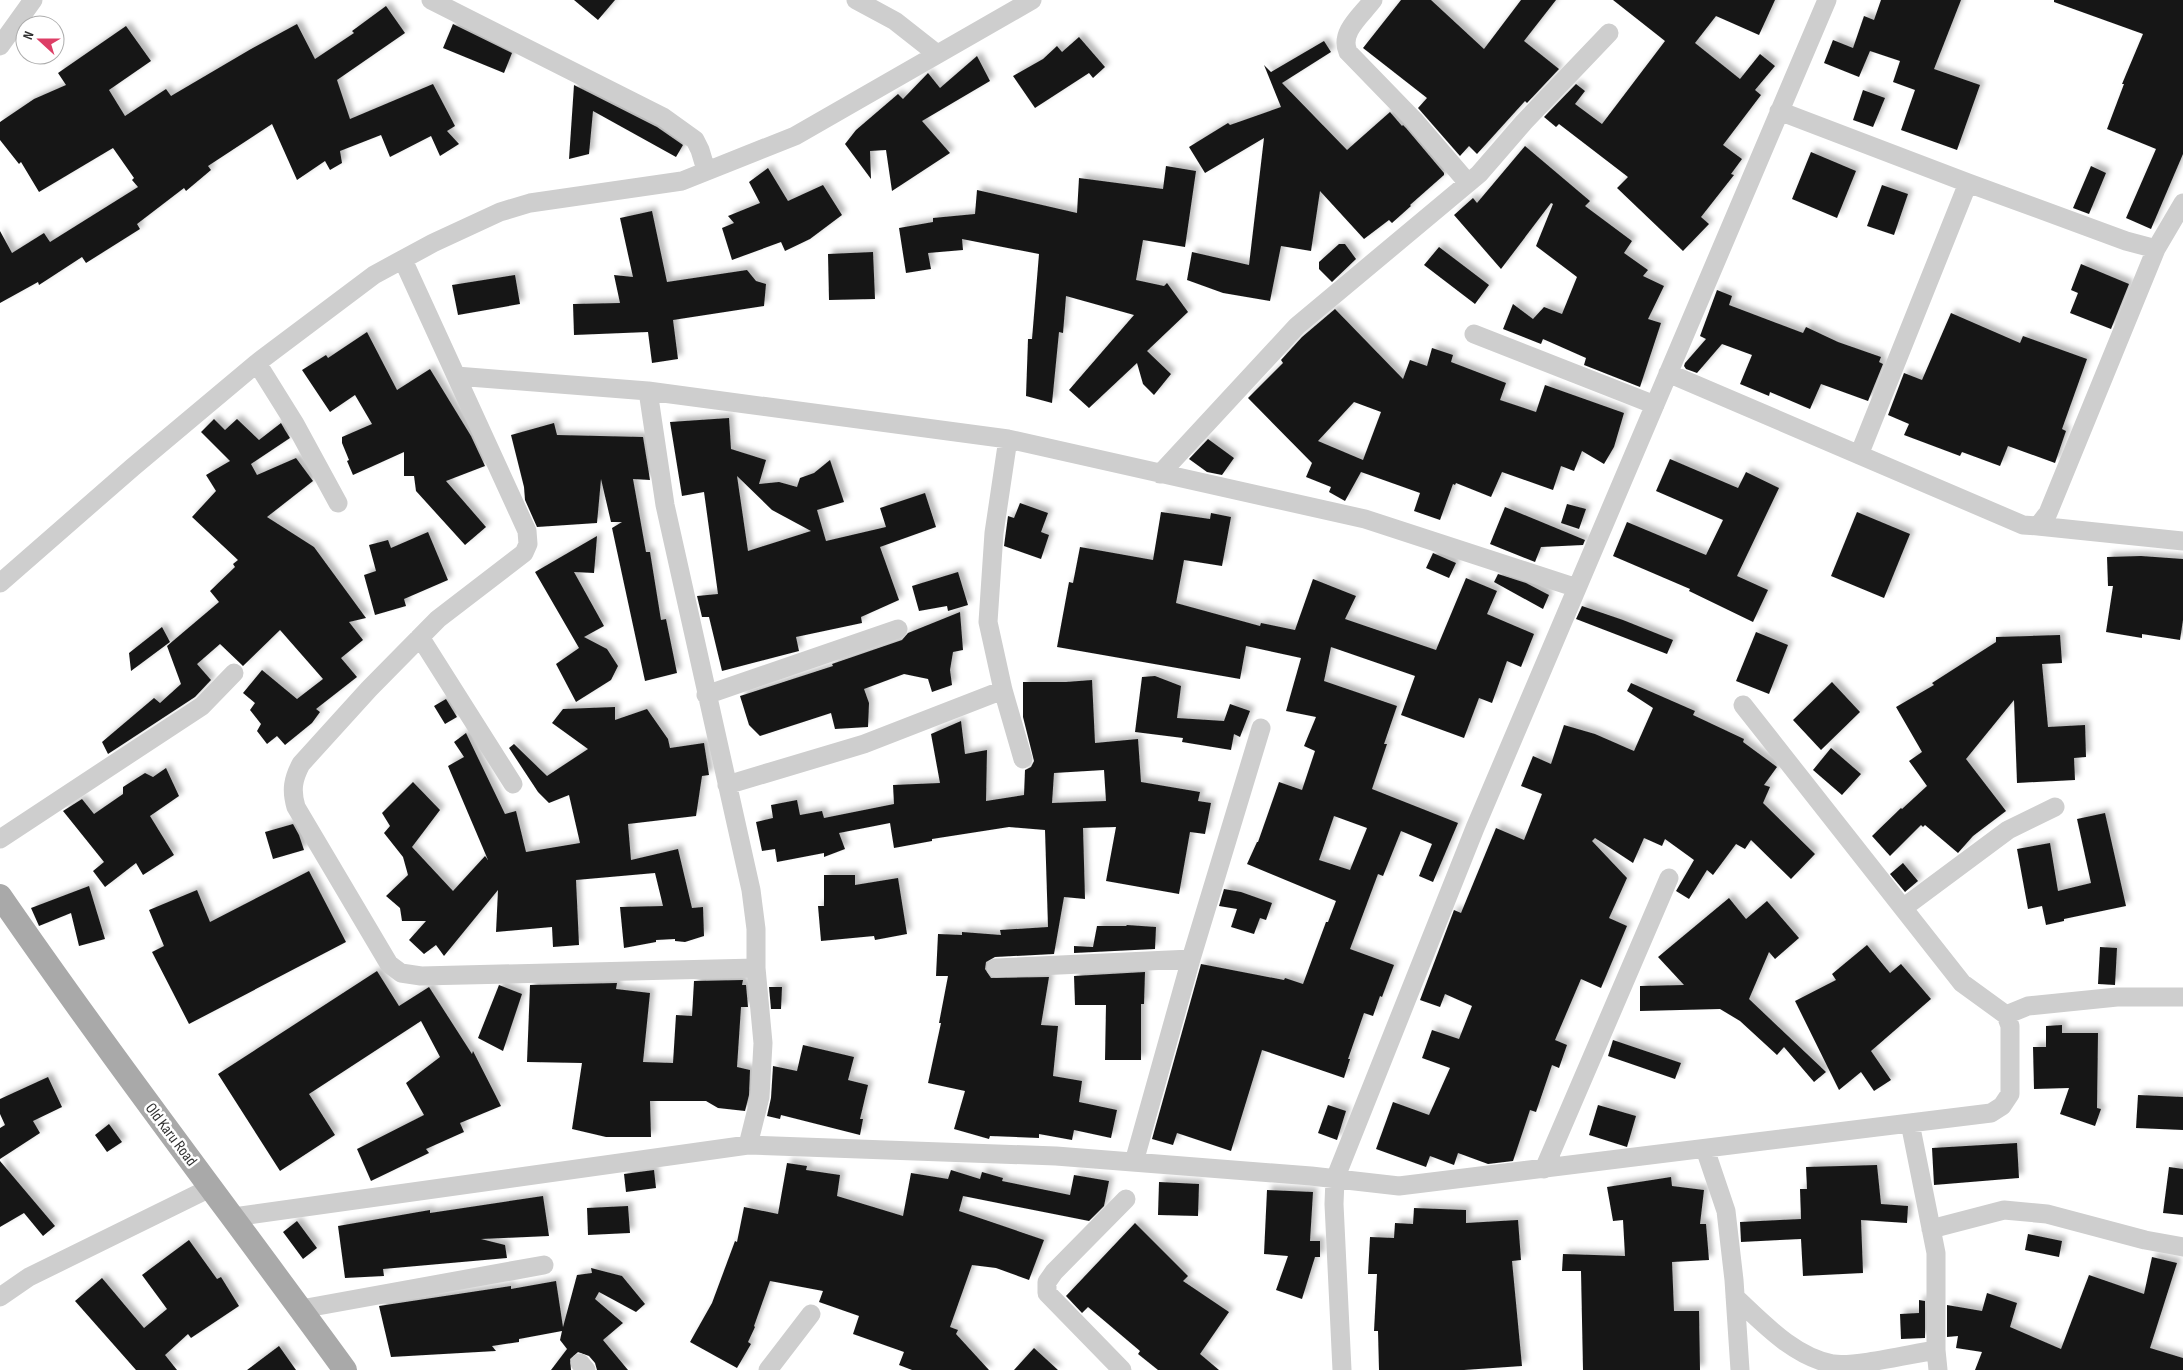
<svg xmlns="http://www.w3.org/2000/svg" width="2183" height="1370" viewBox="0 0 2183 1370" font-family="'Sofia Sans Condensed',sans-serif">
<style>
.building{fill:#181818;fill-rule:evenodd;filter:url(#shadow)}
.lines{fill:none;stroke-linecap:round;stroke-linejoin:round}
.minor{stroke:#cecece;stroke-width:19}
.major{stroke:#a9a9a9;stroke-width:24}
.labels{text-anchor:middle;stroke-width:5;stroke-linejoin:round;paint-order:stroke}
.street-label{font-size:16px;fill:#313131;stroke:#fff}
</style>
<defs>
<filter id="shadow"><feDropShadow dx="4.5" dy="-4.5" stdDeviation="2.5" flood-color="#0004"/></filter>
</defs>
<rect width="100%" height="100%" fill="#fff"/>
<path class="building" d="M574,0h41l-17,20z
M1401,0h30l53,49 37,-49h35l-32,41 35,28 -32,34 -2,-2 -48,53 -8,-8 -9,10 -42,-48 9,-10 -64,-50z
M1613,0h162l-16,35 -43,-19 -21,27 45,36 20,-25 15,12 -20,24 6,5 -38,50 19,14 -11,15 3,1 -33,42 8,7 -26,27 -66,-63 11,-11 -69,-53 -3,3 -12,-10 32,-33 9,7 -10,13 27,20 63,-83z
M1881,0h80l-27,69 46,16 -23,65 -56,-20 14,-40 -22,-8 7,-21 -30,-10 -11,26 -35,-14 9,-23 20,8 11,-32 10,4z
M2054,0h129v154l-32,75 -25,-11 30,-69 -49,-20 17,-45h-2l21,-50 -89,-32z
M386,6l19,27 -68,47 13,39 83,-35 22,42 -8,5 12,13 -19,12 -9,-20 -41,21 -9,-22 -41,16 2,12 -12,7 -5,-9 -28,19 -25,-56 -64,42 3,4 -25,21 -2,-3 -47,36 3,5 -54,34 -4,-6 -43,28 -1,-3 -38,21v-72l12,22 32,-20 6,9 88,-55 -6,-7 2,-2 -21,-30 -74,44 -18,-30 -2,2 -19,-24v-18l34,-23 32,-14 -8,-12 68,-47 25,35 -42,29 16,26 41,-27 5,7 80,-47 46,-25 18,35 39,-26 -2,-2z
M453,24l59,29 -8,20 -61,-25z
M1079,37l26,30 -12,11 -4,-5 -54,35 -22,-32 30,-17 14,-13 5,6z
M1324,41l7,11 -49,31 65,67 43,-38 12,14 1,-1 3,3 38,45v2l-34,30 1,1 -19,17 -3,-3 -25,19 -44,-48 -9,60 -30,-5 -11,55 -47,-8 -36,-13 5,-28 57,13 15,-127 -59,35 -16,-26 39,-24 2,2 51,-18 -17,-42 7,7z
M977,56l13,25 -68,40 28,32 -58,38 -6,-41 -16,1 1,28 -26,-35 11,-14 42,-36 5,5 25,-26 12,15z
M574,85l83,42 26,18 -7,12 -83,-46 -4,43 -20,5z
M1863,90l22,8 -12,29 -20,-7z
M1525,146l65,55 -5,5 47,35 -8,12 24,17 -5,6 21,10 -16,33 13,4 -21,64 -56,-22 2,-7 -43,-19 -2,5 -38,-15 10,-25 20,15 11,-12 18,7 15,-37 -41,-31 17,-42 -2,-1 -50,66 -47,-54 19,-17 4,5z
M1811,152l45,19 -19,47 -45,-19z
M1166,166l30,5 -11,76 -42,-7 -7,40 28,6 3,-3 21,29 -41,39 24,23 -17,21 -11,-11 -6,-21 -48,45 -20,-18 65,-75 -68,-19 -3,37 -4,-1 -7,71 -26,-7 2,-57h4l7,-85 -77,-15 1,11 -35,3 3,16 -25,4 -7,-45 34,-6v-4l42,-4 2,-24 100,23 2,-35 84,11z
M2091,166l15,7 -17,41 -16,-6z
M768,168l20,33 35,-16 19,30 -32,24 -25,12 -4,-9 -49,18 -10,-32 12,-5 -6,-7 32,-13 -11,-21z
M1882,185l26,9 -14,41 -27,-9z
M652,211l15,71 80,-12 9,11 10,3 -2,22 -91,14 5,39 -26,4 -4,-31 -74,3 -1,-31 47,-1 -6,-28 19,2 -13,-59z
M1339,244h6l11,15 -24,23 -13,-13v-7z
M1439,247l50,38 -14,19 -51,-39z
M873,252l2,47 -46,1 -1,-46z
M2081,264l48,20 -18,45 -41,-16 8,-20 -7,-3z
M515,275l5,29 -62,11 -6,-30z
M1717,290l15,6 -3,9 74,28 3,-6 32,15 43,15 -2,5 4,2 -15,37 -47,-17 -11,25 -40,-17 -1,4 -29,-12 12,-29 -30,-11 -25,29 -11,-4 -2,-3 1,-3 21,-24 -6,-3z
M1335,309l68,70 7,-19 17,6 5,-18 21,7 -2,7 55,21 -6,17 36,12 9,-27 79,28 -10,34 -10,17 -22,-13 -8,20 -13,-5 -8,24 -51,-18 -11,25 -35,-14 -1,2 -2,-1 -13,36 -26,-9 6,-18 -59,-21 -16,29 -16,-9 2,-5 -25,-10 6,-14 -64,-65 35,-35 -2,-3 21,-23zM1354,402l27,10 -18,48 -45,-19z
M1951,313l69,30 3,-7 64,23 -25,70 4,2 -11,32 -47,-17 -8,20 -38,-14 -2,4 -56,-21 5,-11 -21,-9 16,-42 18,7z
M367,332l30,58 33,-21 41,67 14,30 -39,15 40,46 -21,18 -49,-54 -2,-15h-10v-24l-51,23 -6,-14 2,-1 -7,-17v-6l30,-13 -17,-29 -25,17 -28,-42 24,-15 2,3z
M729,418l2,31 35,11 -7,24 20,-2 18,5 3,-9 14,-5 16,-13 14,42 -27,8 9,31 60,-14 -6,-19 45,-15 11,34 -56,20 19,53 -38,17 1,6 -66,14 3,14 -77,20 -13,-54h-7l-5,-21 21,-2 -14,-102 -22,4 -12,-74zM737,476l35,34 39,21 -63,20z
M214,419l11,11 12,-11 22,21 22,-17 4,7 5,8 -39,26 6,11 39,-17 17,23 -46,36 47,30 52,71 -17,4 14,18 -22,18 16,19 -41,32 4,3 -8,11 -27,22 -8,-9 -10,8 -10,-13 4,-7 -11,-14 5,-7 -12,-10 19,-23 35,29 26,-20 -43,-49 -37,36 -23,-22 -23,20 14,16 -16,17 -87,57 -6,-12 52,-44 6,5 21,-19 -14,-38 52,-44 -9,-11 25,-24 -2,-3 5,-4 -46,-43 24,-26 -10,-16 24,-14 -29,-29z
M554,423l3,12 86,2 7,43 -17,-1 13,73h4l11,68 5,-1 11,54 -32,8 -33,-153 10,-6h-11l-10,-43 -4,44 -60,4 -12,-27 -1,-13 -13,-52z
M1208,439l26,19 -12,17 -15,-3 -18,-13z
M1670,459l68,29 8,-16 33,16 -42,88 31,14 -15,32 -64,-31 1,-2 -77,-33 14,-34 79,33 17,-35 -67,-29z
M1020,503l28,10 -7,19 8,3 -8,24 -37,-13 4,-30 6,2z
M1567,504l19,5 -7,20 -18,-6z
M1505,507l80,33 -2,5 -42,2 -6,15 -45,-18z
M1161,512l49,7 1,-6 20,4 -9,49 -38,-6 -8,43 84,23 1,-3 34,7 18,-51 43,17 -11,23 91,31 30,-72 31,13 -10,23 47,20 -13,33 -14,-6 -15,42 -13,-5 -15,40 -63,-23 14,-39 -84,-29 -7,34 73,25 -13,38h3l-15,45 86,34 -25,59 -14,-6 13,-32 -31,-13 -18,45 -5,-2 -28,75 44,16 -12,32 -2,-1 -7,20 -9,-3 -16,46h2l-6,19 -82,-28 -31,101 -54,-18 -4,12 -21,-6 49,-175 83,16 1,-2 18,6 23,-62h2l8,-21 -89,-37 10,-22h1l21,-60 23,8 13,-39 -11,-5 12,-29 -30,-6 15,-53 -55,-12 -6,33 -183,-32 12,-65 4,1 7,-36 73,13zM1334,816l33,12 -17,42 -31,-10z
M1857,512l53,22 -26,64 -53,-22z
M428,532l20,48 -44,19 2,7 -31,9 -11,-40 12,-4 -7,-26 19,-5 3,8z
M597,536l-3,37 -20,-1 30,54 -20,11 23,12 11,17 -7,14 -35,22 -20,-38 23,-16 -44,-76z
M1433,553l23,10 -7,15 -23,-10z
M2141,556l42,3v61l-3,20 -38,-6v4l-36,-6 7,-46h-5l-1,-29z
M958,572l10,33 -20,6 -1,-5 -28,5 -7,-25z
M1498,574l28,9 23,12 -6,14 -49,-27z
M1582,606l41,14 50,20 -6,14 -91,-35z
M960,612l3,38 -10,2 -3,18 2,15 -20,7 -4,-13 -24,-5 -40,15 5,14 -1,24 -33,2 -4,-16 -71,23 -11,-11 -9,-29 93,-30 -1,-2 70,-24 6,-7z
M162,627l8,15 -39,29 -2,-18z
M1756,632l32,13 -19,49 -33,-13z
M2060,635l2,28 -20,1 6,63 37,-2 1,32 -12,1 1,22 -58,3 -3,-83 -48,59 40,52 -33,25 -15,17 -33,-28 -2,2 -2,-2 -31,31 -18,-20 29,-28 1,1 25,-23 -18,-25 13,-9 -26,-45 38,-22 -2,-2 64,-41v-5z
M1155,676l26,10 -4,32 47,3 6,-17 20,7 -10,26 -6,-3 -3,16 -49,-8 1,-4 -48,-6 7,-55z
M1092,680l3,63 43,-4 3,43 59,10 -2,9 13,2 -6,31 -15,-2 -11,62 -73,-13 10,-54 -33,1 2,71 -21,-2 -10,57 -59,3 -9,5 -1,7 6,9 58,-1 -8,48 17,1 -5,50 29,5 -3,21 38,8 -6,28 -37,-8 -2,10 -33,-6v4l-49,-2 -1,3 -35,-10 11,-38 -37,-8 13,-60h-2l9,-47h-12l2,-42 24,1v-3l39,3 -1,-5 48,-3 -3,-97 -36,-3 -77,12v2l-38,7 -4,-25 -51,10 6,16 -21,8v-4l-47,9 -2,-13 -13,2 -6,-29 17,-4 -2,-13 26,-5 3,15 22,-4 2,7 70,-14 -1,-19 47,-2 -9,-49 30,-13 4,33 22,-4 -1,51 38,-6 1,-25 6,-3 3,-6 -11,-44v-35h43zM1104,770l2,31 -54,2 2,-30z
M1832,682l28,30 -39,38 -28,-30z
M1631,683l64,28 -2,4 51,24 -1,3 34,25 -13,18 6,2 -7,16 52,51 -24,25 -40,-39 -6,9 -9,-5 -23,31 -6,-5 -18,29 -13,-8 18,-31 -29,-21 -3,7 -18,-8 -11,25 -38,-25 -3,3 35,37 -18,40 18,8 -26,62 -20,-9 -26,61 12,5 -8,23 -7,-3 -16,47 -6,-2 -17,51 -25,3 -30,-11 -4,12 -24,-9 -4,11 -50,-18 17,-47 36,13 21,-47 -28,-10 10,-28 27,9 13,-33 -27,-12 -5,13 -20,-7 34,-90 7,3 35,-85 28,12 18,-46 -21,-8 12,-30 18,8 13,-39 31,9 39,17 19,-43 -26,-17z
M446,699l11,18 -12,7 -11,-18z
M615,707v13l32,-11 21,30 2,9 34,-5 5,32 -7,1 -6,40 -68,8 3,36 47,-11 14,59 11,-1 1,29 -19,6 -10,-1v-2l-19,1v2l-32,6 -4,-41 43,-1 -8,-33 -79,7 3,65 -26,2 -1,-20 -56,5 2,-42 -54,66 -8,-11 -12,9 -15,-14 17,-19h-24l-2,-13 -14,-12 22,-21 -5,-18 -19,-24 6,-7 -8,-13 31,-31 27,28 -28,37 41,44 32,-35 3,4 -40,-94 16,-9 -10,-15 12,-9 39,81 11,-3 10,41 54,-9 -11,-48 -20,8 -11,-11 -29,-44 5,-4 33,32 41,-27 -36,-26 11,-14z
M1831,748l30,26 -19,21 -29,-25z
M166,768l13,28 -29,20 24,39 -31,20 -7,-12 -31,24 -12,-16 11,-9 -41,-51 19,-12 12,15 29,-20v-7l22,-14 8,4z
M2105,813l21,93 -62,13v2l-18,4 -4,-19 -14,3 -11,-60 33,-6 8,48 33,-8 -14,-64z
M293,824l6,11 5,15 -31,9 -8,-27z
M1903,863l15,18 -13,11 -15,-18z
M309,871l37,71 -157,82 -37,-72 12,-6 -15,-36 48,-20 13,32z
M824,875h31v10l43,-7 9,56 -32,6 -1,-4 -53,5 -3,-35h6z
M89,886l16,53 -26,7 -8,-33 -32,13 -8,-18z
M1224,889l17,3 31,11 -6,17 -6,-2 -6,16 -23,-7 6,-18 -18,-3z
M1729,898l17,21 21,-18 32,37 -24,21 -6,-7 -20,47 77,73 -12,10 -30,-35 -7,8 -37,-34 -20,-12 -80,2v-25l44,-1 -26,-28z
M1127,925l29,2 -1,22 -81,4v-7l19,1 4,-21h29z
M1867,945l23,28 11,-9 30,35 -60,52 20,29 -17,11 -13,-19 -22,18 -44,-89 41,-21 -4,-6z
M2100,947l17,1 -2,37 -17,-1z
M377,971l22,35 30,-19 43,67 1,-3 28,55 -41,17 4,9 -38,17 3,4 -58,28 -14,-32 67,-34 -18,-32 34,-26 -19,-36 -112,73 26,41 -55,36 -62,-97z
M1145,972l-1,32h-3v56h-36l1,-55h-31l-1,-29z
M743,980l-1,5h4l2,22h-7l-4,60 13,3 -1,25 -4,16 -27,-3 -12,-7h-56l1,36h-45l-34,-8 10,-66 -55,-1 3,-77 87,-2 -1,6 34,4 -7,69 30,1 3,-48 16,1 2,-35z
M499,985l23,9 -19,57 -25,-13z
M769,987h13l-1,22h-10z
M2062,1025v8h36l-1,75 4,1 -6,17 -35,-12 9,-26 -35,1 -1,-42h13v-21z
M1613,1040l68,23 -6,16 -67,-23z
M803,1045l51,12 -6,23 20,5 -8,34h3l-3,16 -79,-20 -1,4 -13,-3 4,-18 2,-32 24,5z
M48,1077l14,30 -29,14 7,12 -40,26v-31l5,-3 -5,-11v-15z
M2138,1095l45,2v33l-47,-2z
M1328,1105l18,6 -9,29 -19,-7z
M1598,1105l38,11 -9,31 -38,-12z
M109,1124l13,18 -15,10 -12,-17z
M2017,1143l2,35 -85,7 -2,-37z
M0,1161l55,65 -12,10 -19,-23 -24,14z
M787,1163l20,3 -1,4 34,5 -3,21 66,20 8,-43 37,6 3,-9 29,9 2,-7 21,6 -1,3 68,14 4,-20 35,6 -5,25 -15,15 -126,-25 -4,15 85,29 -15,40 -33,-12 -24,-3 -22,62 8,3 -2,4 33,36h-77l-13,-5 5,-13 -51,-18 6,-18 -40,-14 4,-11 -53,-10 -16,45 1,1 -7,15 3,2 -14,24 -47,-26 22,-39 23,-62 2,1 7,-35 34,7z
M1877,1165l4,39 27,2 -1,17 -46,-3 2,53 -60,3 -2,-37 -60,3 -1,-20 61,-3 -1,-30h7l-1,-22z
M2169,1167l14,2v46l-20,-2z
M654,1170l2,18 -30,4 -2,-18z
M1671,1177l1,9 32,4 -4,34h6l3,36 -37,2 2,49h25l1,59h-117l-2,-99h-19l1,-17 62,2 -2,-36 -10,1 -6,-34z
M1159,1182l40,2 -1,32 -40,-1z
M1267,1190l46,2 -3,49h10v16h-5l-13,42 -26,-9 12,-34 -24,-2z
M543,1196l6,40 -68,3 24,6 2,13 -124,11 1,7 -39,2 -7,-52 92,-16v3z
M628,1206l2,27 -42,2 -1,-27z
M1414,1208l52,2v13l52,-3 3,40 -9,1 10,105 -58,4h-85l-1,-39h-4l3,-57h-9l2,-37 24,1 1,-15 18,1z
M297,1221l20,27 -14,11 -20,-27z
M1135,1223l53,53 -5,5 46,31 -29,42 19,16h-61l-20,-16 2,-3 -52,-44 -6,6 -16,-17z
M2028,1234l34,7 -3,16 -34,-7z
M189,1240l28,39 4,-2 18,29 -48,32 -3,-4 -23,21 12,15h-41l-61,-69 27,-23 42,50 23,-19 -25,-34z
M2152,1257l25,6 -27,85 33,10v12h-208l7,-18 -26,-4 2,-12 -11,1v-32l35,6 5,-18 30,10 -7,24 51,22 28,-74 55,19z
M591,1268l31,8 23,28 -9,8 -37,-20 -4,7 28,24 -20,17 25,30h-31l-2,-7 -6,-7 -11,-4 -8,7 1,11h-20l16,-21 -7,-9 2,-9 -43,8v3l-27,4 4,5 -105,6 -12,-51 132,-20v3l45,-8 7,46 14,-52 15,-2z
M1919,1300l6,1v37l-24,1 -1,-25 19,-1z
M279,1346l17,24h-49z
M1034,1348l24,22h-44z"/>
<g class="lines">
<path class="minor" d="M431,0l232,117 32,23 5,10 6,20
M856,0l39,21 42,33
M1373,0c-11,15 -34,32 -25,52l66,68 54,63
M0,46l33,-46
M1779,111l189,72 158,58 30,8 27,-46
M403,260l124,271 1,13 -4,9 -86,66 -69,70 -68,75c-8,15 -10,26 -5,43l93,157 12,9 20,3 335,-8
M1474,334l181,71
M257,363l38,61 43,79
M1668,373l355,152 15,1 10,-13 108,-264
M456,376l192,15 360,48 357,80 212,69
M648,391l17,114 86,385 5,39v39l7,75 -3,54 -12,48
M1008,439l-14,94 -6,89 15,68 20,69
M1859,455l109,-272
M1160,474l137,-148 182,-152 45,-52 85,-89
M2038,526l145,15
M0,583l133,-116 124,-104 117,-88 59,-32 67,-31 30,-9 152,-22 113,-45 237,-136
M420,637l93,147
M706,695l192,-66
M727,785l137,-41 139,-54
M0,839l202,-133 32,-33
M1903,908l105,-78 47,-23
M996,968l195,-9
M2006,1015l22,-9 89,-9h66
M1910,1123l26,130v97l2,20
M1705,1149l21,62 8,69 6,90
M1134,1162l57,-203 70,-231
M1544,1169l125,-291
M234,1217l514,-72 308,11 255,20 88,10 592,-73 11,-7 8,-12v-68l-4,-11 -44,-32 -219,-278
M1931,1229l73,-19 43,4 98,26 38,7
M0,1297l29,-20 183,-90
M1735,1297c28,26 59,60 98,67 24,3 77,-10 103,-14
M301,1309l243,-44
M580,1363l6,7
M768,1370l43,-56
M1122,1370l-75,-77v-11l7,-10 72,-73
M1342,1370l-8,-166 1,-25 140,-351 352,-828"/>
<path class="major" d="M0,896c111,161 230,316 345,474"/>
</g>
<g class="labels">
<g class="street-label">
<text transform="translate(172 1134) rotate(53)" y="6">Old Karu Road</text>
</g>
</g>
<g transform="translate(40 40) rotate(291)"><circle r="24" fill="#ffffff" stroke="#adadad"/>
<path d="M0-4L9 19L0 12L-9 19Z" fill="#dd3e66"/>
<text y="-8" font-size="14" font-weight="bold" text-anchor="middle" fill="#313131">N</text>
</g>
</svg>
